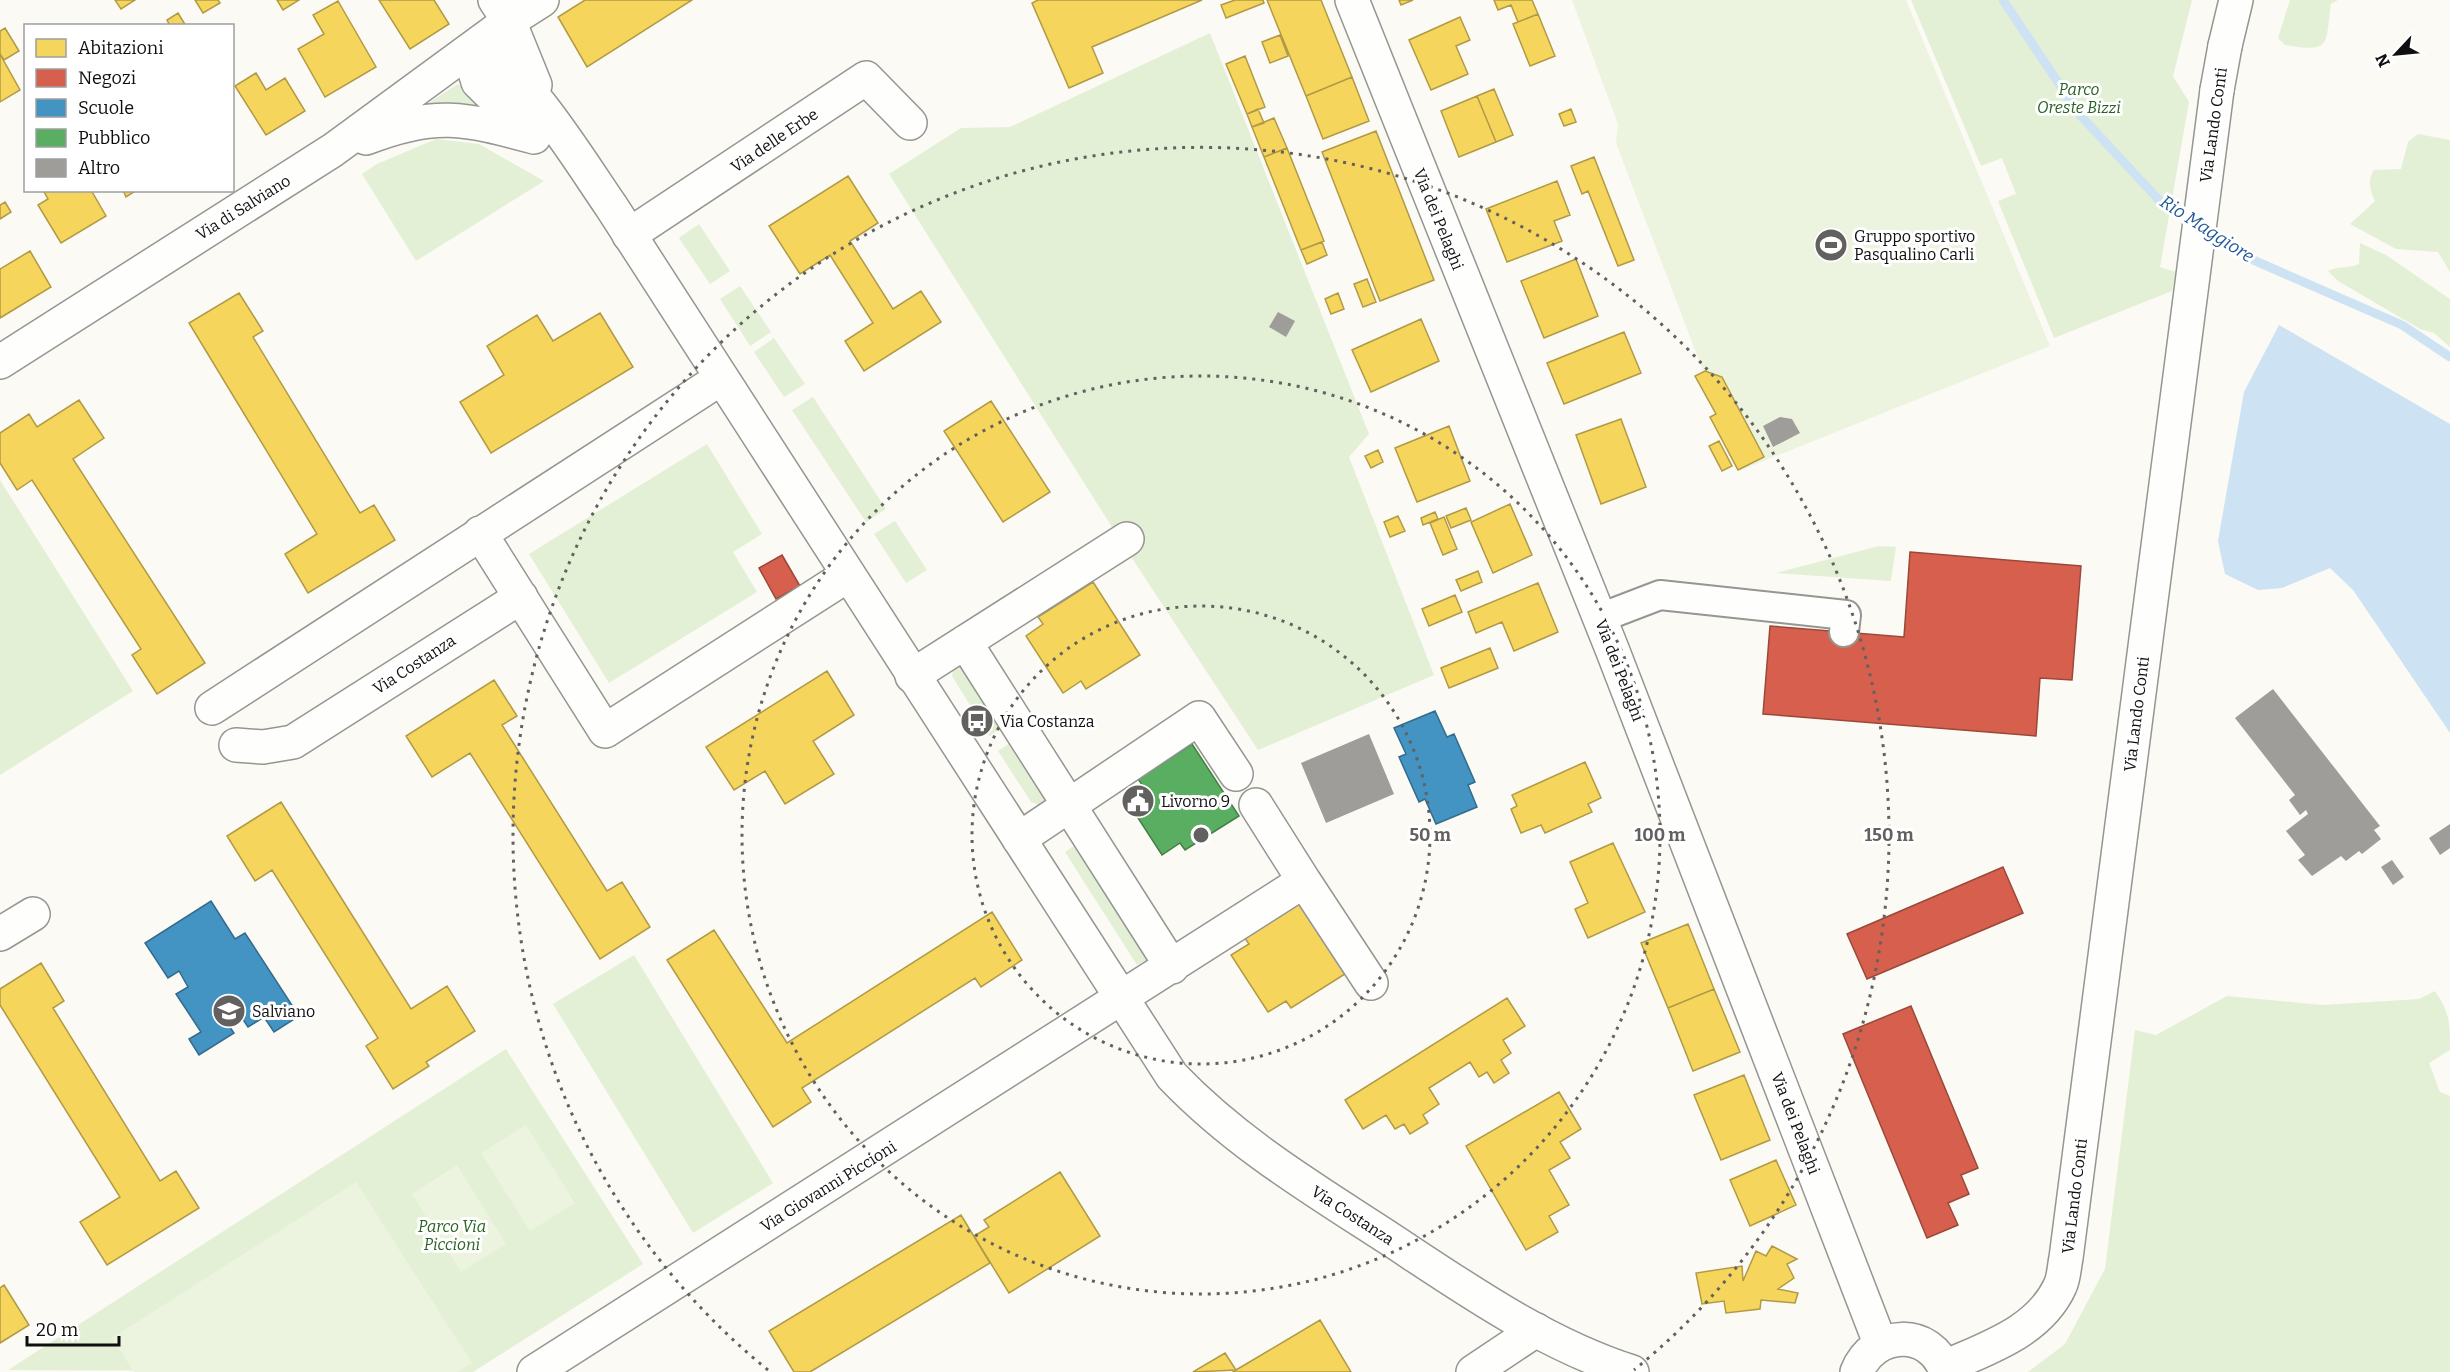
<svg xmlns="http://www.w3.org/2000/svg" width="2450" height="1372" viewBox="0 0 2450 1372" font-family="Bitter,serif">
<style>
.green{fill:#e3f0d6}
.pitch{fill:#ecf3df}
.water{fill:#cde2f3}
.homes{fill:#f6d55c;stroke:#b19a45;stroke-width:1.5}
.shops{fill:#d6604d;stroke:#9a483a;stroke-width:1.5}
.schools{fill:#4393c3;stroke:#336b8d;stroke-width:1.5}
.public{fill:#5aae61;stroke:#447e48;stroke-width:1.5}
.lines{fill:none;stroke-linecap:round;stroke-linejoin:round}
.stream{stroke:#cde2f3;stroke-width:9}
.building{fill:#9f9d9a}
.pedestrian-casing{stroke:#959592;stroke-width:32}
.minor-casing{stroke:#959592;stroke-width:36}
.tertiary-casing{stroke:#959592;stroke-width:36}
.pedestrian{stroke:#fefefd;stroke-width:28}
.minor{stroke:#fefefd;stroke-width:33}
.tertiary{stroke:#fefefd;stroke-width:33}
.ring{fill:none;stroke:#62615f;stroke-width:3;stroke-dasharray:3 6}
.labels{text-anchor:middle;stroke-width:6;stroke-linejoin:round;paint-order:stroke}
.park-label{font-size:16px;font-style:italic;fill:#2a6223;stroke:#fff}
.street-label{font-size:16px;fill:#0f0f0f;stroke:#fff}
.poi-label{font-size:16px;fill:#0f0f0f;stroke:#fff;text-anchor:start}
.water-label{font-size:18px;font-style:italic;fill:#205998;stroke:#fff}
.centre{fill:#62615f;stroke:#fff;stroke-width:3}
.ring-label{font-size:18px;text-anchor:middle;font-weight:bold;fill:#62615f;stroke:#fff;stroke-width:6;stroke-linejoin:round;paint-order:stroke}
</style>
<rect width="100%" height="100%" fill="#fbfaf4"/>
<path class="green" d="M1911,0h281l-19,76 16,26 -29,165 16,5 -4,19 -118,47 -56,-137 18,-7 -14,-36 -21,8z
M2290,0h48l-7,4c-6,44 0,48 -46,41l-7,-7z
M1210,33l159,401 -20,23 85,218 -176,75 -136,-207 -233,-369 72,-46 49,-1z
M458,84l46,38 -96,-6z
M2418,134l32,6v132l-12,-20 -42,-3 -46,-25 25,-23c-5,-11 -8,-20 -1,-31l27,-1 7,-27z
M436,139l43,5 65,37 -128,80 -54,-87 15,-10z
M699,224l31,47 -20,13 -31,-46z
M2360,243l26,12 64,44v48l-16,-14 -14,-4 -82,-48 -10,-10c13,-6 22,-2 31,-7z
M740,286l31,46 -21,14 -30,-47z
M774,338l31,46 -21,13 -30,-45z
M813,397l73,112 -20,13 -74,-112z
M707,444l55,90 -29,18 24,40 -148,91 -80,-129z
M0,480l133,211 -133,84z
M895,521l32,49 -21,13 -32,-49z
M1879,546l17,1 -5,34 -115,-8z
M959,666l7,2 37,59 -14,9 -37,-60 1,-6z
M1013,741l32,49v11l-6,4 -8,-3 -33,-51z
M1078,843l73,115 -14,7 -72,-113z
M634,955l139,228 -80,50 -140,-229z
M2435,991c15,22 15,32 15,59l-21,13 11,29 10,4v276h-422l37,-28 40,-75 30,-239 21,5 71,-39 95,9 97,-6z
M506,1049l137,215 -170,108 -465,-2z"/>
<path class="pitch" d="M1572,0h334l144,346 -309,124 -125,-327 2,-19z
M526,1125l49,78 -45,28 -49,-78z
M457,1165l49,79 -45,28 -49,-78z
M356,1182l116,181 -15,9h-323l-22,-34z"/>
<path class="water" d="M2279,325l171,99v309l-97,-143 -23,-22 -48,20 -24,2 -33,-16 -7,-33 26,-149z"/>
<path class="homes" d="M115,0h20l-14,9z
M195,0h23l2,3 -17,10z
M277,0h22l-16,10z
M379,0h55l15,24 -39,25z
M585,0h107l-105,67 -29,-50z
M1038,0h164l-110,47 11,26 -34,15 -37,-85z
M1235,0h28l1,3 -38,15 -5,-13z
M1267,0h54l31,77 -46,19z
M1399,0h14l-12,5z
M1494,0h38l6,14 -20,8 -7,-17 -13,5z
M338,1l38,66 -51,30 -27,-48 26,-15 -11,-19z
M178,13l8,13h-16l-3,-6z
M1538,14l17,42 -25,10 -17,-42z
M1460,17l10,23 -14,6 12,28 -37,16 -22,-50z
M5,28l14,23 -15,9 -4,-6v-23z
M1280,35l8,21 -18,7 -8,-21z
M0,54l20,36 -20,12z
M1245,56l20,51 -18,7 -21,-50z
M256,73l10,17 19,-12 20,33 -39,24 -31,-49z
M1352,77l17,44 -46,18 -17,-43z
M1494,89l19,46 -17,7 -19,-46z
M1477,96l19,46 -37,15 -18,-46z
M1258,109l6,14 -12,4 -5,-13z
M1571,109l5,13 -12,4 -5,-12z
M1274,118l13,30 -23,9 -12,-30z
M1376,131l58,149 -54,21 -58,-149z
M1287,148l37,93 -23,9 -37,-93z
M1594,157l40,103 -16,6 -30,-75 -6,3 -11,-28z
M848,176l30,47 -28,18 43,68 28,-18 20,31 -77,49 -19,-30 28,-18 -43,-68 -30,19 -31,-48z
M1557,181l13,34 -16,6 8,20 -55,21 -21,-53z
M43,190h48l15,26 -45,27 -23,-38 10,-6z
M123,190h14l-11,7z
M5,202l6,10 -11,7v-14z
M1322,242l5,13 -20,9 -6,-14z
M30,251l21,36 -51,31v-49z
M1576,259l22,57 -54,22 -23,-57z
M1367,279l9,23 -13,5 -9,-23z
M239,293l24,38 -10,6 107,176 14,-8 21,35 -87,53 -23,-39 32,-20 -128,-211z
M1338,293l6,16 -13,5 -6,-15z
M600,313l33,54 -142,86 -31,-51 44,-27 -17,-29 50,-31 16,26z
M1421,319l18,42 -68,31 -19,-42z
M1624,332l17,41 -77,31 -17,-41z
M1705,371l17,6 42,80 -26,13 -28,-53 6,-3 -21,-38z
M79,400l25,38 -31,21 132,204 -48,31 -25,-39 9,-6 -109,-169 -15,10 -17,-27v-30l29,-19 8,13z
M991,401l59,91 -47,30 -59,-91z
M1621,419l25,68 -45,17 -25,-69z
M1449,426l21,55 -53,21 -22,-54z
M1719,441l13,25 -10,5 -13,-25z
M1378,450l5,12 -12,6 -6,-12z
M1510,504l22,51 -39,18 -22,-51z
M1466,508l5,12 -20,8 -5,-12z
M1435,512l3,7 -15,6 -2,-7z
M1398,516l7,15 -15,6 -6,-15z
M1444,517l13,32 -14,6 -13,-32z
M1478,571l4,11 -21,9 -5,-11z
M1093,582l47,73 -54,34 -5,-8 -18,12 -37,-57 17,-12 -5,-7z
M1538,583l20,49 -44,19 -12,-29 -26,11 -8,-21z
M1455,595l7,17 -33,14 -7,-17z
M1490,648l8,20 -49,20 -8,-20z
M827,671l27,44 -41,26 21,33 -49,30 -20,-33 -31,19 -28,-43z
M494,680l23,36 -15,9 105,166 15,-9 28,45 -50,32 -130,-206 -38,24 -26,-41z
M1585,762l16,36 -13,6 4,8 -47,21 -4,-8 -20,8 -10,-24 6,-3 -5,-11z
M281,802l130,207 36,-23 28,45 -49,31 3,4 -36,23 -27,-43 12,-8 -106,-168 -17,11 -28,-45z
M1613,843l32,69 -57,26 -13,-29 13,-6 -18,-41z
M1298,902l47,72 -54,34 -5,-7 -18,11 -37,-57 18,-11 -5,-7z
M992,912l30,48 -41,27 -6,-9 -173,110 9,14 -38,25 -106,-167 47,-30 73,113z
M1688,924l26,65 -46,19 -27,-65z
M41,963l23,38 -11,7 107,173 16,-10 23,37 -92,57 -27,-43 40,-25 -120,-192v-16z
M1714,989l26,63 -47,19 -25,-63z
M1507,998l18,28 -22,14 8,13 -10,7 8,13 -15,10 -7,-11 -8,5 -9,-15 -41,26 10,16 -16,11 5,8 -18,11 -6,-10 -9,5 -9,-14 -23,14 -18,-29z
M1744,1075l26,65 -49,20 -27,-65z
M1559,1092l22,37 -21,13 10,16 -21,12 20,35 -20,11 9,16 -32,18 -60,-104z
M1776,1160l20,45 -46,21 -20,-46z
M1060,1172l40,64 -91,57 -35,-57 15,-9 -5,-7z
M961,1215l29,48 -180,109h-16l-25,-41z
M1772,1246l25,13 -10,5 7,14 -16,11 20,4 -3,10 -34,-3 -1,9 -34,4 -2,-12 -22,3 -6,-31 46,-7 1,15 13,-30 10,5z
M4,1285l25,40 -29,18v-55z
M1320,1320l31,52h-118l3,-2z
M1225,1353l11,17 -43,2z"/>
<path class="shops" d="M1910,552l171,14 -9,114 -32,-2 -4,58 -273,-22 7,-88 134,11z
M782,555l18,31 -24,13 -17,-31z
M2003,867l20,46 -156,66 -20,-45z
M1911,1006l67,162 -17,7 8,19 -21,9 10,22 -31,13 -84,-204z"/>
<path class="schools" d="M1435,711l12,26 7,-3 21,48 -7,3 9,22 -41,17 -11,-25 -6,3 -20,-45 7,-3 -12,-26z
M211,901l24,38 10,-6 54,83 -25,16 -10,-15 -16,10 -10,-15 -13,8 9,13 -35,22 -10,-16 12,-7 -25,-38 12,-7 -9,-16 -11,7 -23,-35z"/>
<path class="public" d="M1192,744l47,72 -54,34 -5,-7 -18,12 -37,-57 18,-12 -5,-7z"/>
<g class="lines">
<path class="stream" d="M2003,0l77,115 78,84 34,23
M2206,231l38,25 158,69 48,32"/>
</g>
<path class="building" d="M1278,312l17,9 -9,16 -17,-10z
M1780,417l12,2 8,14 -27,14 -10,-21z
M2273,689l107,137 -6,4 7,9 -19,15 -3,-3 -13,10 -5,-5 -29,20 -14,-16 7,-5 -19,-24 22,-17 -2,-4 -6,5 -11,-15 6,-5 -60,-77z
M1369,734l25,60 -68,29 -25,-60z
M2450,824v24l-10,7 -11,-17z
M2392,860l12,17 -11,8 -12,-18z"/>
<g class="lines">
<g class="pedestrian-casing">
<path id="pedestrian" d="M1600,618l60,-23 186,20 -2,17"/>
</g>
<g class="minor-casing">
<path id="minor" d="M495,0l14,21 33,-21
M1352,0l260,649 268,694
M2217,90l8,-44
M629,235l237,-157 44,45
M480,533l125,198 243,-156
M965,642l207,325
M912,676l215,-137
M212,708l508,-329
M236,745l27,2 30,-5 228,-145
M1256,805l48,76
M1019,839l180,-121 37,56
M0,934l33,-20
M534,1372l770,-491 67,102
M1473,1372l63,-42"/>
</g>
<g class="tertiary-casing">
<path id="tertiary" d="M480,44c50,35 96,111 131,162l561,870c64,67 141,113 218,163 76,50 154,105 242,133
M480,44l-7,21 5,17 54,53
M2225,46l11,-46
M366,138c69,-27 98,-20 168,-1
M0,362l333,-212 176,-129 26,64
M1945,1367c42,-19 94,-35 115,-81 4,-8 4,-19 6,-28l151,-1168
M1857,1372c16,-42 74,-45 89,0"/>
</g>
<use href="#pedestrian" class="pedestrian"/>
<use href="#minor" class="minor"/>
<use href="#tertiary" class="tertiary"/>
</g>
<g class="ring">
<circle cx="1201" cy="835" r="229"/>
<circle cx="1201" cy="835" r="459"/>
<path d="M768 1370A688 688 0 1 1 1634 1370"/>
</g>
<defs>
<g id="stadium-disc" transform="scale(1.725)"><circle r="9.5" fill="#62615f" stroke="#fff"/><path d="M0-5a6.5 5 0 1 0 0 10a6.5 5 0 1 0 0-10ZM-3.5-1.8h7v3.6h-7Z" fill="#fff"/></g>
<g id="bus-disc" transform="scale(1.725)"><circle r="9.5" fill="#62615f" stroke="#fff"/><path d="M-5-6H5V4H4V6H2V4H-2V6H-4V4H-5ZM-3.5-4V0h7V-4ZM-3.5 1.2v1.5H-2V1.2ZM2 1.2v1.5H3.5V1.2Z" fill="#fff"/></g>
<g id="civic-disc" transform="scale(1.725)"><circle r="9.5" fill="#62615f" stroke="#fff"/><path d="M-.6-6.5H3V-4.5H.6V-3L4-1V1h2V6H-6V1h2V-1L-.6-3ZM-1.2 2.5V6h2.4V2.5Z" fill="#fff"/></g>
<g id="school-disc" transform="scale(1.725)"><circle r="9.5" fill="#62615f" stroke="#fff"/><path d="M0-5L7-2L0 1L-7-2ZM-4 1L0 2.5L4 1V4Q0 6-4 4Z" fill="#fff"/></g>
</defs>
<g fill-rule="evenodd">
<use href="#stadium-disc" x="1831" y="245"/>
<use href="#bus-disc" x="977" y="721"/>
<use href="#civic-disc" x="1138" y="801"/>
<use href="#school-disc" x="229" y="1011"/>
</g>
<g class="labels">
<g class="park-label">
<text x="2079" y="95">Parco<tspan x="2079" dy="18">Oreste Bizzi</tspan></text>
<text x="452" y="1232">Parco Via<tspan x="452" dy="18">Piccioni</tspan></text>
</g>
<g class="street-label">
<text transform="translate(2213 125) rotate(-82)" y="6">Via Lando Conti</text>
<text transform="translate(774 140) rotate(-34)" y="6">Via delle Erbe</text>
<text transform="translate(243 207) rotate(-32)" y="6">Via di Salviano</text>
<text transform="translate(1439 219) rotate(68)" y="6">Via dei Pelaghi</text>
<text transform="translate(414 664) rotate(-33)" y="6">Via Costanza</text>
<text transform="translate(1620 670) rotate(69)" y="6">Via dei Pelaghi</text>
<text transform="translate(2136 714) rotate(-83)" y="6">Via Lando Conti</text>
<text transform="translate(1796 1123) rotate(69)" y="6">Via dei Pelaghi</text>
<text transform="translate(828 1186) rotate(-32)" y="6">Via Giovanni Piccioni</text>
<text transform="translate(2074 1196) rotate(-83)" y="6">Via Lando Conti</text>
<text transform="translate(1353 1215) rotate(33)" y="6">Via Costanza</text>
</g>
<g class="poi-label">
<text x="1854" y="242">Gruppo sportivo<tspan x="1854" dy="18">Pasqualino Carli</tspan></text>
<text x="1000" y="727">Via Costanza</text>
<text x="1161" y="807">Livorno 9</text>
<text x="252" y="1017">Salviano</text>
</g>
<g class="water-label">
<text transform="translate(2207 229) rotate(33)" y="6">Rio Maggiore</text>
</g>
</g>
<circle cx="1201" cy="835" r="9" class="centre"/>
<g class="ring-label">
<text x="1430" y="841">50 m</text>
<text x="1660" y="841">100 m</text>
<text x="1889" y="841">150 m</text>
</g>
<rect x="24" y="24" width="210" height="168" fill="#ffffff" stroke="#9f9f9f" stroke-width="1.5"/>
<rect x="36" y="39" width="30" height="18" fill="#f6d55c" stroke="#9f9f9f" stroke-width="1.5"/>
<text x="78" y="54" font-size="18" fill="#0f0f0f">Abitazioni</text>
<rect x="36" y="69" width="30" height="18" fill="#d6604d" stroke="#9f9f9f" stroke-width="1.5"/>
<text x="78" y="84" font-size="18" fill="#0f0f0f">Negozi</text>
<rect x="36" y="99" width="30" height="18" fill="#4393c3" stroke="#9f9f9f" stroke-width="1.5"/>
<text x="78" y="114" font-size="18" fill="#0f0f0f">Scuole</text>
<rect x="36" y="129" width="30" height="18" fill="#5aae61" stroke="#9f9f9f" stroke-width="1.5"/>
<text x="78" y="144" font-size="18" fill="#0f0f0f">Pubblico</text>
<rect x="36" y="159" width="30" height="18" fill="#9f9d9a" stroke="#9f9f9f" stroke-width="1.5"/>
<text x="78" y="174" font-size="18" fill="#0f0f0f">Altro</text>
<g transform="translate(2396 54) rotate(244)" stroke="#ffffff" stroke-width="4.5" paint-order="stroke">
<path d="M0-4.5L10 22L0 15L-10 22Z" fill="#0f0f0f"/>
<text y="-9" font-size="16" font-weight="bold" text-anchor="middle" fill="#0f0f0f">N</text>
</g>
<path d="M27 1336v9h92v-9" fill="none" stroke="#0f0f0f" stroke-width="3"/>
<text x="36" y="1336" font-size="18" fill="#0f0f0f" stroke="#ffffff" stroke-width="4.5" paint-order="stroke">20 m</text>
</svg>
